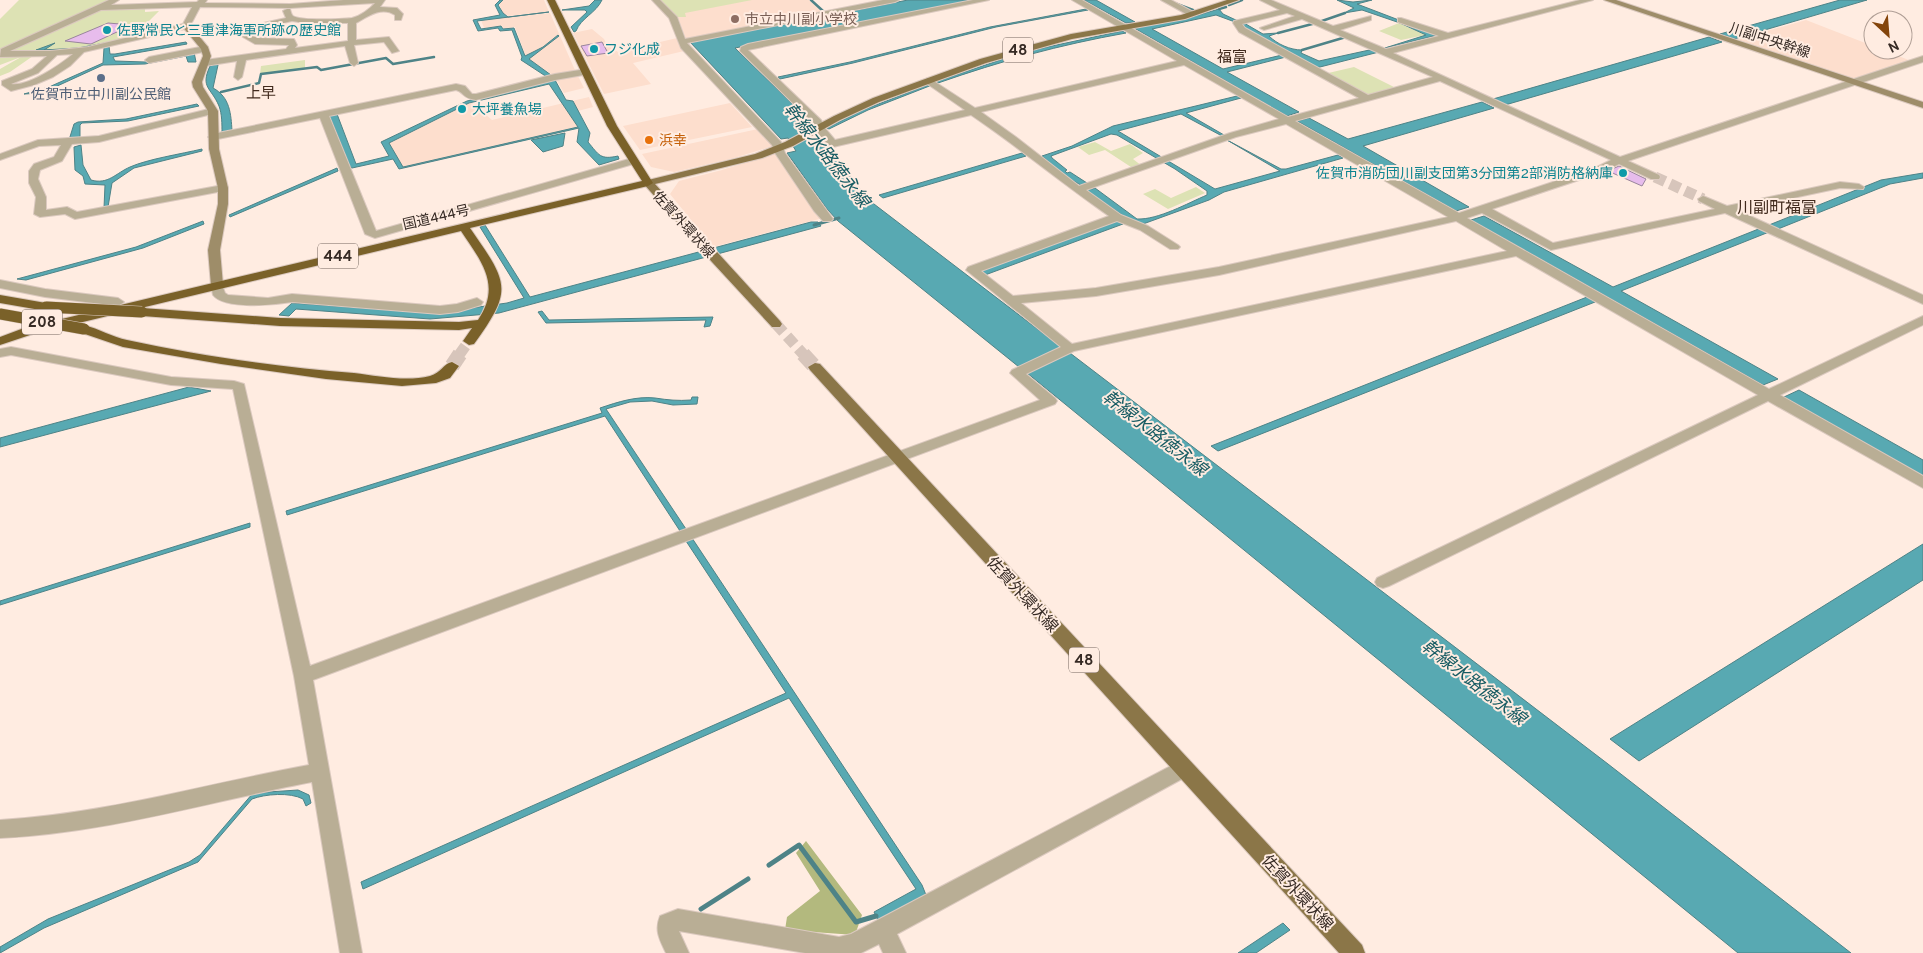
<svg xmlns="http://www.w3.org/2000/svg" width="1923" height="953" viewBox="0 0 1923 953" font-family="Overpass,'Noto Sans JP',sans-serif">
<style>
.built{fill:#fddecd}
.green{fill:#dde2b4}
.forest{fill:#b3b97e}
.water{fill:#58a9b2;stroke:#4e8387;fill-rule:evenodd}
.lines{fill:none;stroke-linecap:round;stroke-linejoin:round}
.stream-far2{stroke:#4e8387;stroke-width:2.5}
.stream-far1{stroke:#4e8387;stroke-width:3}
.stream{stroke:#4e8387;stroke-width:5}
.building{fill:#e7bcec;stroke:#99859c}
.street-tunnel{stroke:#d7c5bb;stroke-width:11;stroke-dasharray:11 5.5;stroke-linecap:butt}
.primary-tunnel-far1{stroke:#d7c5bb;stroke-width:11;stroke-dasharray:11 5.5;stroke-linecap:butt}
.primary-tunnel{stroke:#d7c5bb;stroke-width:15;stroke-dasharray:15 8;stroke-linecap:butt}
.highway-tunnel-far1{stroke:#d7c5bb;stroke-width:11;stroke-dasharray:11 5.5;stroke-linecap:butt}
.highway-tunnel{stroke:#d7c5bb;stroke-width:15;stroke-dasharray:15 8;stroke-linecap:butt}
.street-casing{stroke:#dbc9bf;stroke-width:2}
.secondary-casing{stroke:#dbc9bf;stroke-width:2}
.primary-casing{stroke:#dbc9bf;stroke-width:2}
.highway-casing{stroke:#dbc9bf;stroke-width:2}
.street{fill:#b9ae95;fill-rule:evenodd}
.secondary{fill:#9e8d69;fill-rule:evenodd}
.primary{fill:#8b7648;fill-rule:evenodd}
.highway{fill:#7a6129;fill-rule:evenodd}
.highway-bridge-casing{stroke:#dbc9bf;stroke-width:12;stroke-linecap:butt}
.highway-bridge{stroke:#7a6129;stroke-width:11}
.education-dot{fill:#8d6e63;stroke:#ffece1;stroke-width:2}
.culture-dot{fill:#0f9aa8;stroke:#ffece1;stroke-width:2}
.service-dot{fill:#5c6f8a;stroke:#ffece1;stroke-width:2}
.food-dot{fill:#e8710a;stroke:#ffece1;stroke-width:2}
.labels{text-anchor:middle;stroke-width:4;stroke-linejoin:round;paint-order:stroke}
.far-education-label{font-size:14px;fill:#785e54;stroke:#ffece1;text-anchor:start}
.far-culture-label{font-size:14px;fill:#0d838f;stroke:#ffece1;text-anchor:start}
.far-street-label{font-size:14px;fill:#362a24;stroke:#ffece1}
.far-service-label{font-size:14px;fill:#4e5e75;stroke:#ffece1}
.far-food-label{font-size:14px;fill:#c56008;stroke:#ffece1;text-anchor:start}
.shield{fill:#ffece1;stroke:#72645d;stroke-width:1}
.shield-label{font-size:15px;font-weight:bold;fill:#362a24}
.far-neighbourhood-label{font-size:15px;fill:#412a1d;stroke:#ffece1}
.far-quarter-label{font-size:16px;fill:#412a1d;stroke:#ffece1}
.street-label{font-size:16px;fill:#362a24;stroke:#ffece1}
.water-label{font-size:18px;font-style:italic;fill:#185c63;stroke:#ffece1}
</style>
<rect width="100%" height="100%" fill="#ffece1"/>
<path class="built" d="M503,0h41l5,12 -41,4 -5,-3 -4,-9z
M660,0h149l13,12 -136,27 -7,-19z
M550,13l24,55 10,20 -20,5 -10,-17 -28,-19 -11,-30 -11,2 -2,-3 -18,2 -3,-8z
M1806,20l67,26v4h11l27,11 -57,19 -119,-40z
M592,29l12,10 3,6 11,7 59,-14 7,13 -51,12 18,21 -47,10 -31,-61z
M589,97l4,10 -19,5 8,14 -181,42 -16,-26 81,-38 6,-1 20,17z
M730,103l22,24 -112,23 -17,-24z
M758,129l15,17 -39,12 -60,14 -23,-5 -9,-13z
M776,153l47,65 -110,29 -43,-53 9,-13 43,-11z"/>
<path class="green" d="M19,0h93l-112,51v-32z
M660,0h92l-67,13 1,4h-9z
M145,7v5l14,-1 -12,12v7l27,-4 -82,21 -28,3 -57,1 91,-41z
M1399,23l26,12 -24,5 -22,-9z
M25,55l8,1 -23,16 -10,4v-7l21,-12 -21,8v-9z
M305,60v8l-45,6 1,-8z
M1354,67l42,21 -30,8 -42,-22z
M1095,142l16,9 19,-7 13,9 -10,6 9,7 -8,3 -29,-19 -16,5 -11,-8z
M1196,187l9,6 -37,16 -25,-15 12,-5 16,9z"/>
<path class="forest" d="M806,841l56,74 -7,20 -70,-5 2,-13 33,-26 -24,-38z"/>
<path class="water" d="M500,0h3l-5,5 5,8 5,4 41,-5 -72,9 4,8 20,-3 2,3 11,-1 11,28 18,-9 15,-12 1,1 -30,23 22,16 -4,2 -26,-17 1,-3 -10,-27 -12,1 -2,-3 -20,3 -5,-11 27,-5 -5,-10z
M595,0h7c-6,13 -21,18 -26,31l-2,1 -3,-5 16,-15 -2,-2h-23l27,-4z
M908,0h66l-239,48 78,76 -9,6 14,17 10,-1 35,47 11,11 187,143 -10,5 8,6 11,-5 538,411 243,189h-113l-711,-580 3,-11 -11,5 -181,-146 -11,-12 -40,-56 9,-2 -8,-13 -7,1 -91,-97z
M1084,0h12l39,22 -9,1z
M1337,0l16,2 19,-2 -15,4 81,31 -53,13 41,-13 -26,-12 -38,-13 -18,3 10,-5z
M1840,0h27l-133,39 -14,-5z
M1086,9l2,1 -92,17 -143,36 -73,16 -2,-2 72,-15 140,-35z
M1219,9l4,5 15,7 -3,1 -19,-7 -64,14 71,40 59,-14 4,2 -59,15 72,40 -12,4 -153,-88 54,-10z
M1244,23l19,11 15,-1 -9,3c8,8 21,14 33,14l-1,3 18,8 55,-12 5,3 -63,16 -70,-39 -4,-5z
M1122,31l4,2c-67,12 -125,28 -188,50l-3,-1 89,-30z
M1709,37l13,5 -217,63 -12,-6z
M186,42l1,2 -74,13 2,4 30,1 49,-10 2,10h-8l-2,-6 -41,8 -42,1 -61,28 -18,1 25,-7 54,-24 1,-15 -2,-3 -38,5h-28l19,-7 -11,7 34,-2 27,-5 4,3 1,8h5z
M217,64l1,1 -5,23c17,9 18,26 19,43l-10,2c0,-9 0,-19 -3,-27 -8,-19 -19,-18 -9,-40z
M555,80l11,20 7,1 17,32 -2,9c11,13 12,18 30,14l1,3 -20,6 -22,-23 2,-14 -180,41 -6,-10 -41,9 -2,-1 -21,-52 8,-1 19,50 33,-8 -8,-14 86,-41zM549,84l29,43 -175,40 -14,-24 80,-40z
M930,84l2,1 -64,25 -39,19 -2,-1 36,-18z
M1237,96l4,2 -55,15 38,22 -2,1 -41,-22 -63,17 97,58 65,-18 -53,-31 54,29h5l52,-14 5,3 -119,34 -15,8 -66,24 -15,-5 -41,-28 1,-2 -22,-12 -24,-21 30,-10 41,-20zM1111,134l6,1 58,34 32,22v4c-19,8 -49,25 -70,24l-42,-31 -3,1 -6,-4 1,-2 -17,-11 -3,1 -2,-2 2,-1 -15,-12 -1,-2z
M1482,102l12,6 -131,38 106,61 -13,4 -159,-90 12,-3 39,21z
M197,104l2,2 -71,15 -46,2 -2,2v15h-11l5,-16 4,-2 48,-3z
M565,133l-2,13 -20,6 -12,-12z
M81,145l2,20 8,15c17,5 25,-7 39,-13 18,-8 51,-13 72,-18v2l-68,17 -22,15 -4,24 -4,1 1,-23 -20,-1 -2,-8 -8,-6 -1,-23z
M1022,153l4,3 -143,42 -4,-3z
M337,168l1,3 -108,46 -1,-2z
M1923,173v5l-33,6 -112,45 -9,-4 112,-45z
M1484,216l129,71 148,-59 8,4 -148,59 157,88 -15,6 -292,-165z
M203,221l1,3 -61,24 -117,32 -9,-1 119,-32z
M1117,221l6,3 -138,51 -5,-4z
M811,222h7l3,4 -322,87 -69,6 -134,-10 -7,7 -10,-1 13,-12 144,10 71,-10 17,-5 -44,-71 5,-2 45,72z
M1587,297l8,5 -377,149 -7,-5z
M542,311l7,9 164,-3 -3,9 -6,1 2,-7 -160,3 -8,-11z
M189,387l22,4 -211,56v-9z
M1799,390l124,70v16l-139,-79z
M692,397h6l-1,7 -24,1 -21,-4 -22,1 -24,7 80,120 -6,2 -75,-115 -318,99 -1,-4 316,-98 -2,-5c18,-6 36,-12 55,-10 13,2 23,3 36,2z
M250,523v4l-250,78v-4z
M692,538l230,347 4,10 -48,25 -4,-8 42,-23 -127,-191 -426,191 -2,-7 425,-189 -100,-152z
M1923,544v36l-284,181 -29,-22z
M298,790l11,5 2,8 -5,3 -3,-7c-13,-7 -38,-5 -51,0l-54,63 -154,66 -44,25v-6l48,-28 141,-57 11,-7 53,-62z
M1283,923l7,7 -34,23h-18z"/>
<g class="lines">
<path class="stream-far2" d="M811,0l12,11
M1177,4l16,6
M1229,5l13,-5
M1219,9l7,-2
M1319,22l26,-9
M1278,33l38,-10
M1302,50l44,-13
M221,92l38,-9 2,-9 56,-7 4,3 65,-12 7,6 41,-7"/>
<path class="stream-far1" d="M814,225l25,-7"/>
<path class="stream" d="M769,865l30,-20 57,77 20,-6
M701,909l47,-30"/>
</g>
<path class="building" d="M108,23l24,2 -41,19 -26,-3z
M602,42l6,11 -21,3 -6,-10z
M1619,166l27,13 -4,7 -34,-15z"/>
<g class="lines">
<path class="street-tunnel" d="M1655,177l48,22"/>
<path class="primary-tunnel-far1" d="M776,324l28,31"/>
<path class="primary-tunnel" d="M803,354l12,13"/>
<path class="highway-tunnel-far1" d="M459,355l10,-14"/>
<path class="highway-tunnel" d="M452,366l8,-12"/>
<g class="street-casing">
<path id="street" d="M109,0h10l-8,5 86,-3 2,-2h8l-2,3 85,1 54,-4h41l-5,7 17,1 6,6 -2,6h-6v-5c-13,-9 -27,1 -39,8v17l33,-3 10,14 -7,2 -8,-11 -30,3 4,18 -4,3 -4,-3 -5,-17 -99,14 -4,17 -4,3 -4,-3 3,-16 -32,5 -4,-3 4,-3 81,-11 3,-4 -34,-1 -19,-11v-4l50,-11 -3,-7 4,-2h3c1,3 1,5 3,7 7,5 50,3 59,2 8,-2 18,-9 23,-15l-85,5 -90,-1 -11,21 -105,24 -14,14 -17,11 -19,8 -23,6 -9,-6v-4l30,-12 15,-13 -47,1 1,-8zM192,7l-9,17 -95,23 -38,4h-40l91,-41zM292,21l13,2h43v18l-53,7 2,-3 -3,-6 -37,-1 -11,-6zM73,54c-13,11 -45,33 -62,30l27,-11 19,-18z
M652,0h8l17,17 8,22 198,-39h16l-4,2 -208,41 94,99 4,11 48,66 -2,2h-8l-9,-10 -39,-58 -3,-8 -91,-97 -12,-30z
M973,0h16l-241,50 73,70 3,7 11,13 130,-30 -39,-27v-4l3,-1 46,30 202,-47 -105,-61h10l206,117 71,-19 -120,-66 -6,-9 1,-2 46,-11 -20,-10h11l62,26 38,-10v4l-31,10 46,19 53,-13 -41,-14v-4h3l47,15 132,-33h13l-200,53 227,104 303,-101v6l-295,99 31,14 1,2 -1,2h-8l-32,-15 -16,8 -111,37 61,34 162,-34 -16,-8 -1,-2 5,-3 24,10 113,-24 19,2 5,3 -1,2 -23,-1 -103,22 186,85v9l-198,-91 -174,37 -69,-37 -15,5 302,171 154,-73v9l-143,70 143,81v12l-155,-87 -379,185 -6,2 -6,-2 -2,-4 2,-4 381,-183 -242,-139 -442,95 -48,23 29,24 2,3 -2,3 -742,276 49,273h-22l-28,-171c-104,20 -206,51 -312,56v-18c105,-6 206,-36 309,-55l-15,-89 -61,-287 -62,-4 -160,-30 -11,2v-8l11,-2 160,30 63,4 10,3 66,282 730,-266 -30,-27 2,-3 49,-23 -95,-77 2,-3 141,-51c-47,-33 -91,-69 -138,-101l-138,32c-8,-3 -18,-15 -20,-24l-73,-72 1,-4 7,-3zM1287,13l8,3 -35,12 4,2 38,-11 131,58 -65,18 -123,-67 -3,-4zM1184,65l95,54 -49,14 -151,53 -63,-49 -35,-25zM1440,81l171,79 -16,8 -136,45 -164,-92zM1286,124l162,93 -229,50 -123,21 -83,8 -32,-25 136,-50 23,9 30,19h8l2,-2 -2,-2 -30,-19 -27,-11 -35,-25 150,-53zM1456,221l51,30 -435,93 -51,-41 75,-7 123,-21z
M1161,0h10l26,14 -7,2z
M205,46l3,1v4l-59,12 -4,-3 4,-3z
M586,69l3,1v4l-34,6 -79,20c-14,-2 -12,-8 -20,-10l-127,26 47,115 253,-72 4,-1 5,3 -1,2 -262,75 -10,-4 -45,-116 -107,22 -5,-3 5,-3 243,-50 9,2 7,8h4l79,-20z
M213,108l3,1v4l-117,29 -27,2 -10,17 -22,9 -2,9 8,18v13l21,-3 10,5 146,-27 4,1 1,2 -5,3 -148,28 -10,-5 -25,3 -6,-3 2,-17 -7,-14v-12l5,-7 20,-7 7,-12 -22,1 -39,14v-6l38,-14 61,-4z
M0,280l45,9 73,9 6,4 -6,4 -73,-9 -45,-9z
M217,281l4,1 4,11 3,2 40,3 24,-4 148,12 17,-2 20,-6 6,4 -2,3 -23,7 -18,2 -148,-12c-18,3 -67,8 -79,-7l-2,-10z
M1184,759l7,3 3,6 -3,6 -294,160 9,19h-23l-4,-9 -18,9h-56l-126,-22 10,22h-23c-6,-13 -12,-22 -6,-37l18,-7 161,28 12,-3z"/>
</g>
<g class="secondary-casing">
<path id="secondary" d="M1604,0h12l307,102v6z
M183,24h6l19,23 3,9 -9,26 1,5 15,24 1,38 9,39v16l-8,46 3,35 -6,4 -6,-4 -3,-35 10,-46v-16l-9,-39 -1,-38 -15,-24 -1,-5 11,-26 -2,-7 -19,-23z"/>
</g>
<g class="primary-casing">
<path id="primary" d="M1227,0h12l-54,19 -113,20 -86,24 -107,39 -39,18 -47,26 -31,12 -107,26 125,137 2,3 -2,3h-8l-60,-65 -69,-79 1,-2 111,-27 30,-12 49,-26 39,-18 107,-39 91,-25 110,-19z
M815,363l5,1 542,581 3,8h-26l-529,-583 -2,-3z"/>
</g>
<g class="highway-casing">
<path id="highway" d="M547,0h8l62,126 36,57 -5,3 -178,42c38,55 44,61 4,116l-5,1 -6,-4 9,-13 -13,2 -179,-4 -138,-10 -6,-4 6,-4 138,10 179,4 19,-2c24,-35 3,-59 -17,-89l-428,103 -33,11v-8l24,-9 618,-147 -35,-55z
M0,295l46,8 6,4 -6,4 -46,-8z
M84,325c15,4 29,12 43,15 73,16 153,27 227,33 24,3 52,9 76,3 11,-3 13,-12 22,-14l7,4 -9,12 -14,5 -34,3 -76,-7 -105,-15 -98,-17 -44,-15 -1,-3 1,-3z"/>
</g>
<use href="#street" class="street"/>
<use href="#secondary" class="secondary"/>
<use href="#primary" class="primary"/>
<use href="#highway" class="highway"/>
<g class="highway-bridge-casing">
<path id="highway-bridge" d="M46,307l96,5
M0,314l84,15"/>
</g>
<use href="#highway-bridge" class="highway-bridge"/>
</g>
<circle class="education-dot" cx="735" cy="19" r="5"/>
<g class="culture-dot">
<circle cx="107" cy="30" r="5"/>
<circle cx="594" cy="49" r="5"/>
<circle cx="462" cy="109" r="5"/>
<circle cx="1623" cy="173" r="5"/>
</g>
<circle class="service-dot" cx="101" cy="78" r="5"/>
<circle class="food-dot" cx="649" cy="140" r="5"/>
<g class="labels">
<g class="far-education-label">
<text x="745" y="24">市立中川副小学校</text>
</g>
<g class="far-culture-label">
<text x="117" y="35">佐野常民と三重津海軍所跡の歴史館</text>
<text x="604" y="54">フジ化成</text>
<text x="472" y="114">大坪養魚場</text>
<text x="1613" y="178" text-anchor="end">佐賀市消防団川副支団第3分団第2部消防格納庫</text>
</g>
<g class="far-street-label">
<text transform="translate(1770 40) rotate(18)" y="5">川副中央幹線</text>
<text transform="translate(436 217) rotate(-13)" y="5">国道444号</text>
<text transform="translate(684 224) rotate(48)" y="5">佐賀外環状線</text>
</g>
<g class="far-service-label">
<text x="101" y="99">佐賀市立中川副公民館</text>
</g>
<g class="far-food-label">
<text x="659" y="145">浜幸</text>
</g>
<g class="shield">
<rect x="1003" y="37.5" width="30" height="25" rx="4"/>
<rect x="318" y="243.5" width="40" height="25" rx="4"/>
<rect x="22" y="309.5" width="40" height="25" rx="4"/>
<rect x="1069" y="647.5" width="30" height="25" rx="4"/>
</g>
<g class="shield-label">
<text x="1018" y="55">48</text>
<text x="338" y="261">444</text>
<text x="42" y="327">208</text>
<text x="1084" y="665">48</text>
</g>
<g class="far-neighbourhood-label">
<text x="1232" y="62">福富</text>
<text x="261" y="98">上早</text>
</g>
<g class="far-quarter-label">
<text x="1777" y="213">川副町福富</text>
</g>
<g class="street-label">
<text transform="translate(1023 594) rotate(47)" y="6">佐賀外環状線</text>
<text transform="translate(1298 892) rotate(47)" y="6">佐賀外環状線</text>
</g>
<g class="water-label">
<text transform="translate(827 155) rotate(52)" y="6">幹線水路徳永線</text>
<text transform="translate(1155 433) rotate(38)" y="6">幹線水路徳永線</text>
<text transform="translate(1474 682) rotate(38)" y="6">幹線水路徳永線</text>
</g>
</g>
<g transform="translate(1888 35) rotate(154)"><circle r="24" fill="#ffece1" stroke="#af9e95"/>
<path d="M0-4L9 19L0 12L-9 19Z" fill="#84440a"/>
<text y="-8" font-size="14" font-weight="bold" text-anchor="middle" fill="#362a24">N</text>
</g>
</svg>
